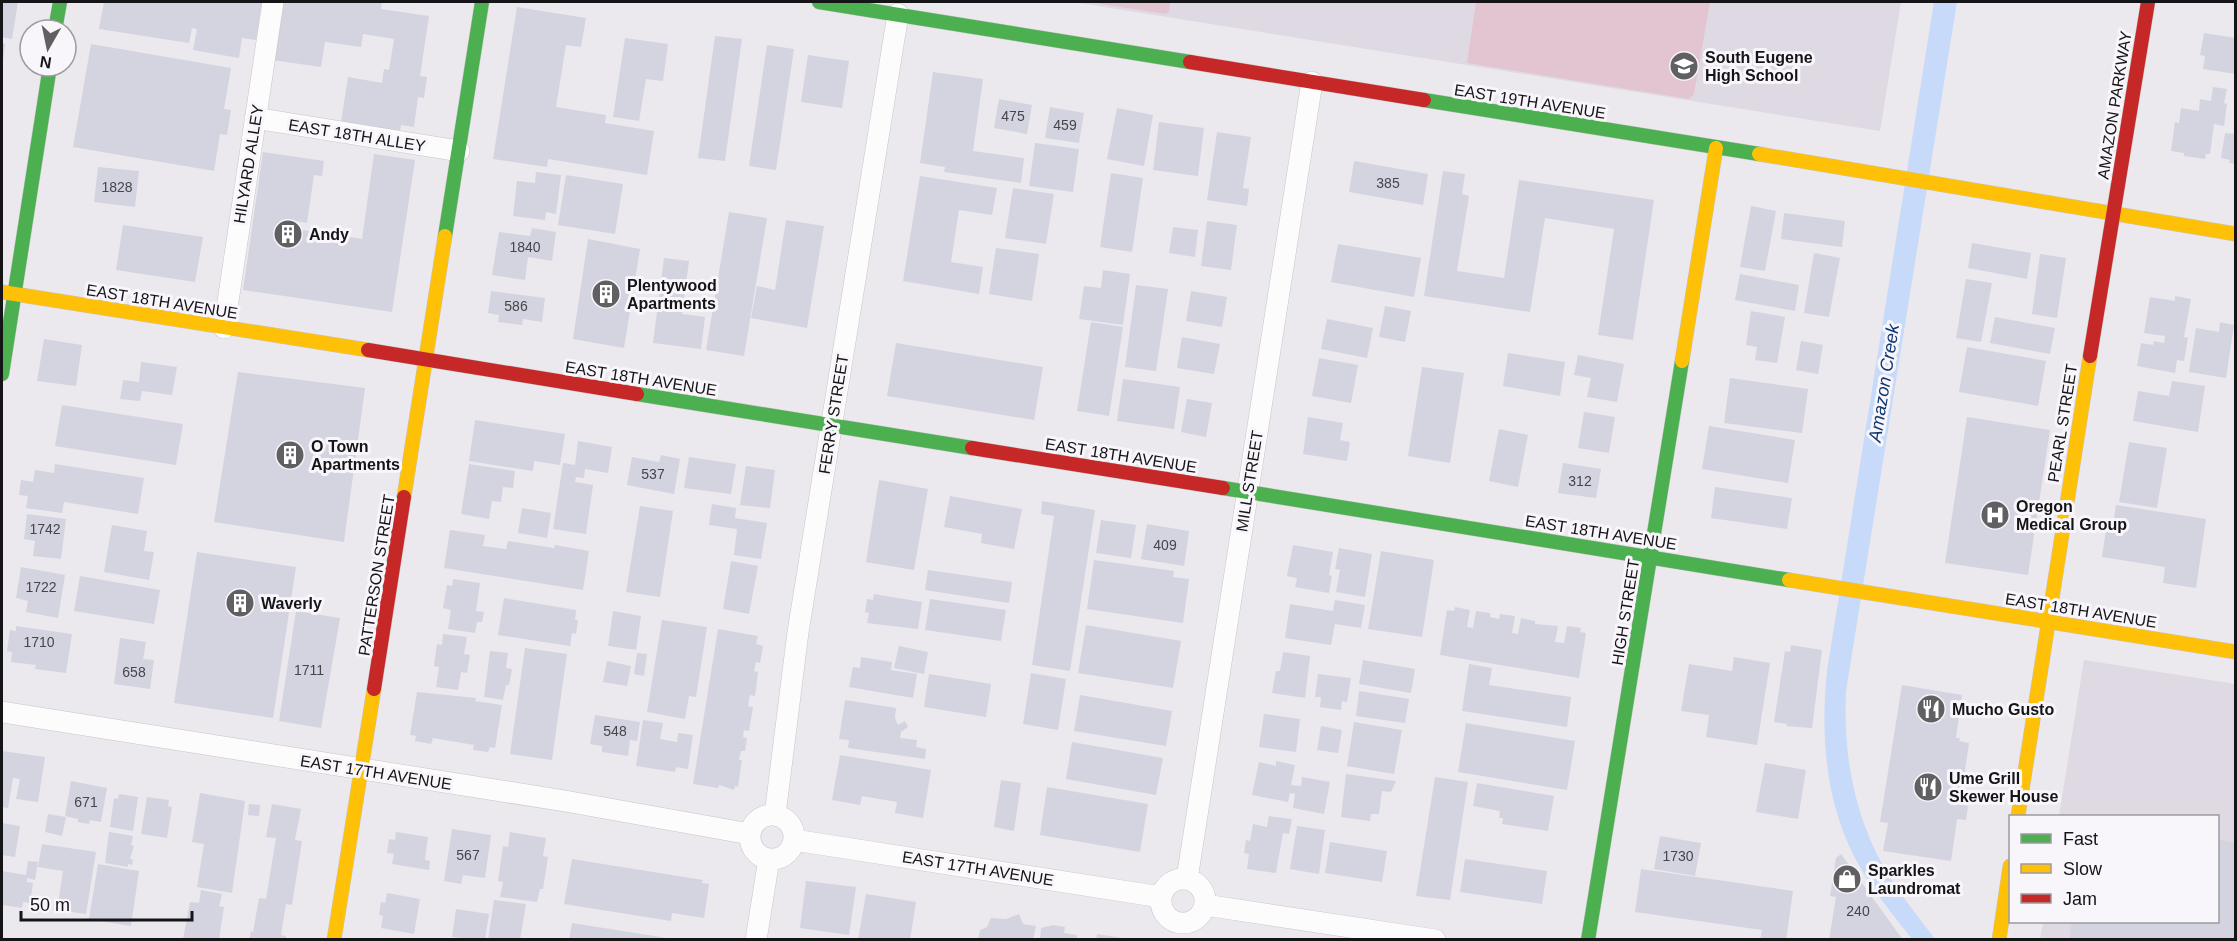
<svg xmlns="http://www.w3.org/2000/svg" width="2237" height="941" viewBox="0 0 2237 941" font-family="Arial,sans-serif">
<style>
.built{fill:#ded9e2}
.green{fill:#e3c4d1}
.water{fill:#c7daf9}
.building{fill:#d4d3e0}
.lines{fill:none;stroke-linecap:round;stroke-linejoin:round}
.street-casing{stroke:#c7c5c8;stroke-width:22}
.fast-casing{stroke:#c7c5c8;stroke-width:15}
.slow-casing{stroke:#c7c5c8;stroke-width:15}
.jam-casing{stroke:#c7c5c8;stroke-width:15}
.street{stroke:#fcfcfc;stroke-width:21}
.fast{stroke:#4caf50;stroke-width:14}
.slow{stroke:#ffc107;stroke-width:14}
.jam{stroke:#c62828;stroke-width:14}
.labels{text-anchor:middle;stroke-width:6;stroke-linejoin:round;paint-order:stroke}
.number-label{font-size:14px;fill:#46454a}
.poi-label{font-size:16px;font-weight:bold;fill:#151416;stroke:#f8f5fb;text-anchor:start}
.street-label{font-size:16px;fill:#151416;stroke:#f8f5fb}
.water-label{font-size:18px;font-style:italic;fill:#0f3773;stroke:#f8f5fb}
</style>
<rect width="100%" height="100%" fill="#ebe9ed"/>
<path class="built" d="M1073,2h828l-21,129z
M2084,660l151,24v255l-195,1 3,-18h175v-106h-159z"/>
<path class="green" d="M1089,2h81l-1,9 -3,3z
M1476,2h234l-16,92 -5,5 -222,-36z"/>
<path class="water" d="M1934,2h23l-111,689c-3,59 7,120 36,173 15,27 35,51 53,75h-23c-17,-22 -35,-43 -49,-67 -37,-60 -43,-132 -36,-201z"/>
<path class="building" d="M2,2h16l-6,37 -10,-2z
M104,2h158l-6,38 -14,-2 -3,20 -46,-8 4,-21 -5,-1 -3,15 -90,-14z
M281,2h101l-1,7 48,7 -9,60 7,1 -3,21 -6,-1 -4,30 -13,-2 -1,6 -59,-9 7,-45 34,6 2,-14 5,1 5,-31 -31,-5 -2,13 -36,-5 -4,25 -49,-7z
M517,7l69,11 -5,29 -15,-2 -10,62 50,8 -1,8 49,8 -7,44 -99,-16 -1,8 -54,-8z
M2204,33l32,5v36l-33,-5 2,-13 -5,-1z
M715,36l27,3 -17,122 -27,-3z
M625,38l43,6 -5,37 -17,-2 -7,42 -26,-4z
M2,43l3,1 -2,17h-1z
M91,44l140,24 -7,41 7,1 -4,25 -7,-1 -6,37 -141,-24z
M767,45l27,4 -18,121 -27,-4z
M808,55l41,6 -7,47 -41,-6z
M933,72l50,7 -10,72 51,7 -3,25 -77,-11 1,-5 -25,-4z
M2213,87l14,2 -3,14 3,1 -3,22 -10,-2 -4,30h-4l-1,5 -21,-3v-3l-13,-2 4,-29 4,1 2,-15 18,3 1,-12 11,2z
M999,99l33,6 -5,29 -33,-6z
M1050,107l34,6 -5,30 -34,-5z
M1117,108l36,7 -9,51 -37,-7z
M1159,122l45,6 -6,48 -45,-6z
M1217,132l34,5 -8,51 6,1 -2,17 -40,-6z
M2225,133l11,1v30l-7,-1 1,-3 -9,-2z
M1035,143l44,6 -6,43 -44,-6z
M263,152l61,9 -2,15 -8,-1 -7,48 -16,-3 -1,8 72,11 12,-85 41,6 -23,152 -149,-22z
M1354,161l74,13 -5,31 -74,-13z
M98,167l41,4 -4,36 -41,-5z
M1443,171l22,3 -3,20 7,2 -12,75 47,7 15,-98 135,20 -21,140 -35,-5 16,-106 -69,-11 -15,94 -106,-16z
M536,172l25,3 -5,39 -10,-2 -1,8 -32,-4 4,-35 18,2z
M1111,173l32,5 -11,74 -32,-5z
M566,175l57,9 -8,50 -57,-9z
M920,176l77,12 -5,27 -33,-5 -8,52 32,5 -4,27 -76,-13z
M1013,188l41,6 -8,50 -41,-6z
M1751,206l25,5 -11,60 -25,-4z
M729,212l38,6 -23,138 -38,-6z
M1784,213l61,8 -3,26 -61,-8z
M786,220l38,6 -17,102 -56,-10 6,-32 18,4z
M1207,221l30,4 -6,45 -30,-4z
M123,225l80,12 -8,45 -79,-12z
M1173,227l25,3 -3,27 -26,-4z
M532,228l24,4 -4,29 -24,-4 -3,23 -33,-5 7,-43 31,4z
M588,239l52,10 -16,99 -51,-9z
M1972,243l59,10 -4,26 -59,-11z
M1338,244l83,14 -7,39 -83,-15z
M996,248l43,6 -7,47 -43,-7z
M1814,253l26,5 -11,59 -25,-4z
M2040,254l26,4 -9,60 -25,-4z
M664,258l25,3 -7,53 23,3 -4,32 -48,-6z
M1103,270l27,4 -7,51 -44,-6 5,-33 17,2z
M1740,274l59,11 -4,26 -60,-11z
M1966,279l26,4 -11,59 -25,-4z
M1136,285l32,4 -12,82 -31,-4z
M491,291l54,7 -3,24 -19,-3 -1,6 -24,-3 1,-7 -11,-2z
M1191,291l36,6 -5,30 -36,-6z
M2175,296l16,3 -7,38 4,1 -4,23 -7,-1 -2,13 -38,-7 4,-23 12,2 1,-4 10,2 1,-7 -21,-3 6,-36 25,4z
M1385,306l26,5 -6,31 -26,-5z
M1751,311l34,6 -8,46 -22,-3 2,-13 -11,-2z
M1995,317l60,11 -5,26 -60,-11z
M1327,319l46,9 -6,30 -46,-9z
M1091,322l32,5 -14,89 -32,-5z
M2220,322l14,3 -8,53 -37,-6 7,-44 23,4z
M1182,337l38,7 -6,30 -37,-6z
M44,339l38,6 -6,41 -39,-5z
M1801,341l22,4 -5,29 -22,-4z
M896,343l147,24 -9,53 -147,-24z
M1967,347l79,14 -8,45 -79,-14z
M1508,353l57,9 -5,34 -57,-10z
M1578,355l46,9 -7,38 -30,-5 4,-19 -17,-3z
M1319,358l39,7 -7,38 -39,-7z
M141,362l36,5 -5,28 -30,-4 -2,10 -20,-2 3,-19 16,2z
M1422,367l42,6 -14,90 -42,-7z
M238,372l127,16 -21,154 -130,-20z
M1730,378l78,11 -6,44 -78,-10z
M1123,379l57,8 -6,42 -57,-8z
M2172,381l33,5 -7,46 -65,-11 5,-30 31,5z
M1187,399l25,4 -6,34 -25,-5z
M62,405l121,19 -7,41 -121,-19z
M1584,412l31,5 -6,36 -31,-5z
M1308,417l35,6 -3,17 10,2 -3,19 -44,-7z
M1967,417l83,13 -22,145 -83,-12z
M475,420l90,14 -5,31 -26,-4 -1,10 -64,-10z
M1709,426l86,14 -7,43 -86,-14z
M1499,429l29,6 -10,52 -29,-6z
M578,441l34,6 -4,26 -23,-4 -1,9 -8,-1 -1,5 18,3 -7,49 -33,-5 10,-66 12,2z
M2129,442l38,6 -10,60 -38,-6z
M661,455l19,4 -6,35 -47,-9 5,-28 27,5z
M689,457l47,7 -5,30 -47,-6z
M1563,463l38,6 -5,29 -38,-5z
M55,464l89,14 -6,36 -74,-12 -2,11 -36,-5 2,-12 -9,-1 2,-15 12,2 2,-12 19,3z
M469,464l46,7 -2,17 -10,-1 -2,15 -9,-1 -3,18 -28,-5z
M746,466l29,4 -5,38 -30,-3z
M879,480l49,9 -14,81 -48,-8z
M1715,487l77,11 -5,31 -76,-11z
M950,496l72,13 -8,40 -33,-6 1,-9 -38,-7z
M1042,501l53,9 -25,161 -38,-6 22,-149 -13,-2z
M712,504l24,4 -1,10 32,5 -6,36 -27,-4 3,-26 -28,-4z
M2116,505l90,14 -10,69 -33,-5 2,-16 -63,-10 4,-27 6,1z
M640,506l33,5 -13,86 -34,-5z
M522,508l29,5 -4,25 -29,-5z
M27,514l39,5 -5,40 -28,-3 2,-15 -11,-2z
M1101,520l35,5 -5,33 -35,-5z
M1147,524l42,7 -5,35 -43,-7z
M112,525l35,6 -3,20 10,1 -5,28 -45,-8z
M450,530l35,5 -2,11 23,3 2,-8 46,7 1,-3 34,6 -6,39 -139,-22z
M1293,545l40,7 -4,23 3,1 -3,17 -34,-6 2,-9 -10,-2z
M1339,548l33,6 -7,43 -29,-5 4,-22 -5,-1z
M1381,551l53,9 -12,77 -54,-8z
M197,552l99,15 -23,151 -99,-15z
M1094,560l80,11 -1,6 16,2 -6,44 -96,-14z
M731,561l27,5 -9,48 -26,-5z
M21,567l44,8 -7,43 -32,-6 2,-11 -12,-3z
M928,570l84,12 -3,21 -84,-13z
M80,576l80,14 -6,34 -80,-13z
M453,579l27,4 -4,28 8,1 -2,10h-5l-2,11 -27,-4 3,-19 -8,-2 4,-23 5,1z
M874,594l48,8 -4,27 -51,-6 2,-10 -4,-1 2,-13 6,1z
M504,598l72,12 -1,10h3l-2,14 -4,-1 -2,13 -72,-11z
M930,599l76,11 -5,31 -76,-11z
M1335,600l30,5 -4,23 -26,-4 -4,21 -46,-7 5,-34 43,7z
M1455,607l15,3 -3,17 6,1 3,-17 14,2v4l9,2 1,-5 15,2 -3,17 6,1 3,-16 14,3v3l23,2 -3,16 9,1 3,-17 14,2 -1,4 6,1 -7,45 -139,-23 7,-45 7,1z
M296,611l44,7 -19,110 -42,-7z
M613,611l28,5 -5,34 -28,-4z
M662,620l45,7 -11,70 -7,-1 -4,23 -38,-7z
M1086,625l95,16 -8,47 -95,-15z
M16,626l56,8 -6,39 -31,-4 1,-4 -25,-3 1,-10 -5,-1 3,-21 6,1z
M718,629l40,7 -2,8 7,2 -3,17 -4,-1 -2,9 4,1 -3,24 -5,-1 -2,11 5,1 -4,24 -5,-1 -1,7 4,1 -2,13h-4l-2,9h3l-4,27 -3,-1 -1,4 -15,-5 -1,3 -25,-4z
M443,634l24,3 -3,17 6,1 -3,18 -6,-1 -3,18 -22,-3 3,-20 -5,-1 3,-22 5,1z
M120,638l26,4 -3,17 11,1 -4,29 -36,-5z
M1791,645l31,5 -10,78 -26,-2 1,-2 -13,-2 11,-71 5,1z
M899,646l29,6 -4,22 -30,-6z
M525,648l42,6 -15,106 -42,-6z
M490,651l18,2 -2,15 6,1 -3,16h-3l-3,15 -19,-3z
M1283,652l27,4 -5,42 -33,-5 4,-22h4z
M637,653l10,1 -3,22 -10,-2z
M861,657l31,5 -1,8 26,4 -4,24 -64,-11 4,-20 7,1z
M1734,657l36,6 -13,82 -51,-8 3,-22 -28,-4 8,-47 43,7z
M1363,660l52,9 -4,24 -52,-9z
M607,661l24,5 -4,20 -24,-4z
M1469,664l23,4 -3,17 82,12 -4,30 -105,-16z
M1031,673l35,6 -8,51 -35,-6z
M929,674l62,10 -5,33 -62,-10z
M1318,674l33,4 -4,24 -5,-1 -1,9 -21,-3 1,-10h-6z
M1902,685l60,10 -6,43h4l-1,3 10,2 -9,61 8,2 -2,14 -9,-1 -6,42 -68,-10 5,-28 -8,-1z
M1359,691l50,8 -4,24 -49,-7z
M417,692l59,6 -1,3 27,4 -7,43 -5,-1 -2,5 -15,-2 1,-5 -41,-7 -2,6 -16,-3 1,-5 -6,-1z
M1080,695l92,16 -6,35 -92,-15z
M845,700l51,8 -1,10 3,7 7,-4 3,6 -7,5 -1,6 17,2 -1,7 10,2 -1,10 -77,-11 1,-8 -10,-1z
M1264,714l36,5 -4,33 -37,-5z
M595,715l45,7 -3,19 -7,-1 -2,16 -26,-4v-6l-12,-2z
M643,720l20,3 -3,16 17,3 1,-9 15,2 -5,34 -12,-2 -1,5 -39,-6z
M1354,722l48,8 -8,44 -47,-8z
M1466,723l109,18 -8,49 -109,-18z
M1321,726l21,4 -4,23 -21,-3z
M1072,742l91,16 -7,37 -90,-16z
M2,751l43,6 -7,45 -22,-3 4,-20 -7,-1 -5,30 -6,-1z
M840,755l91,15 -8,48 -28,-5 2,-11 -35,-6 -2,9 -28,-5z
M1276,761l19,4 -4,20 10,1 1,-9 28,5 -6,32 -31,-6 2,-14 -5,-1 -2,9 -36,-7 7,-33 17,4z
M1765,763l41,7 -8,49 -42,-7z
M1346,774l50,7 -5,11 -9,-1 -3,23h-8l-1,7 -29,-4z
M1435,777l33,5 -18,118 -34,-4z
M1001,780l20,3 -7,48 -20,-4z
M71,781l36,7 -6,34 -11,-2 -1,4 -11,-2v-3l-13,-3z
M1477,783l77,13 -6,35 -46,-7 1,-6h-4l1,-7 -27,-5z
M1047,787l101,17 -8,48 -100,-17z
M200,793l45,8 -13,92 -35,-6 7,-43 -12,-2z
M119,794l19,3 -5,34 -23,-4 4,-29 4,1z
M147,797l22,3 -1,6 4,1 -5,31 -26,-4z
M249,804l11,1 -1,11 -11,-1z
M272,804l29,5 -6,31 7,1 -10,64 -6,-1 -5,31 5,1v4h-37l2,-9 2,1 6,-34 7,1 10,-61 -10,-1z
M48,814l18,3 -4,19 -17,-4z
M1269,816l23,3 -3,15 -6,-1 -7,40 -29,-4 2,-15 -5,-1 2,-13 4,1 3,-17 14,3z
M2,823l18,3 -5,31 -13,-2z
M1297,826l28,4 -6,44 -29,-5z
M452,829l39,6 -6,43 -22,-3 -2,9 -17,-3z
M109,832l24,4 -2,9 3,1 -4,13h3l-1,6 -4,-1v3l-23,-4z
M396,832l32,5 -3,23 5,1 -1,9 -37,-6 2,-10 -7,-1 2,-14 6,1z
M510,832l36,6 -3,18 5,1 -5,32h-3l-3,13 -37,-5 3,-15 -5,-1 5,-35 5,1z
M1660,836l41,7 -6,33 -41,-7z
M2218,840l18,3v97h-167l3,-18h146z
M1330,842l57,9 -5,31 -57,-9z
M42,844l54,8 -10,62 -29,-4 6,-39 -25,-4z
M1841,854l62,86h-74l7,-43 -6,-1 6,-38z
M572,859l131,21 -1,3 7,1 -5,34 -32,-5 -1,8 -107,-17z
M1465,859l82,12 -5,33 -82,-12z
M28,861l10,1 -3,18 -8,-2v4l6,1 -3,20 -7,-1 -1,6 -20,-3v-34l24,4z
M98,864l41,7 -8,55 -42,-7z
M1641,869l152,22 -7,49h-26l2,-10 -127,-18z
M806,881l50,6 -7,48 -49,-7z
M201,890l21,4 -3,12 5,1 -5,33 -36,-1 7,-37 9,1z
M387,893l33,6 -6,35 -33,-6 2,-12 -4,-1 2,-13 4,1z
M866,894l50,8 -6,38h-52z
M494,900l32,4 -6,36h-32z
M456,909l33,5 -4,26 -33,-3z
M1019,914l4,10 13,2 -3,14h-55l2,-10 7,-3 4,-9 15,1z
M572,923l95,15v2h-98z
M1053,925l12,2 -1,6 13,2v5h-37l1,-12z
M1097,934l25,4v2h-26z"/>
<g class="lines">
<g class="street-casing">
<path id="street" d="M255,118l204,33
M224,328l49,-326
M2,712l563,89 185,33
M750 837a22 22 0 1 1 44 0a22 22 0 1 1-44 0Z
M775,815l23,-183 100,-618
M794,840l367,57
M1161 901a22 22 0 1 1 44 0a22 22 0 1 1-44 0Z
M1187,879l125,-797
M1205,905l230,35
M756,940l13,-81"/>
</g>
<g class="fast-casing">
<path id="fast" d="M819,2l371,60
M55,30l5,-28
M1424,100l335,54
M445,236l37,-234
M2,374l48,-308
M637,394l335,54
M1223,488l566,92
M1588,940l94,-579"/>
</g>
<g class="slow-casing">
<path id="slow" d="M1759,154l477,80
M2,292l366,58
M1682,361l34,-213
M404,497l41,-261
M1789,580l447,72
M2018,816l72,-460
M334,940l40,-251
M1999,940l11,-74"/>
</g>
<g class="jam-casing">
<path id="jam" d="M1190,62l234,38
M368,350l269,44
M2090,356l58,-354
M972,448l251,40
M374,689l30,-192"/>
</g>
<use href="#street" class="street"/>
<use href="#fast" class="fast"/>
<use href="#slow" class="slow"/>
<use href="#jam" class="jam"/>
</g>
<defs>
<g id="school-disc" transform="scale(1.5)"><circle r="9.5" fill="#605f61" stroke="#f8f5fb"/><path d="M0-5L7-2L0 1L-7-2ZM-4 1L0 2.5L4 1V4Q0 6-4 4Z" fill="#fff"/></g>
<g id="building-disc" transform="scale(1.5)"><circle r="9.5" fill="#605f61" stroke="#f8f5fb"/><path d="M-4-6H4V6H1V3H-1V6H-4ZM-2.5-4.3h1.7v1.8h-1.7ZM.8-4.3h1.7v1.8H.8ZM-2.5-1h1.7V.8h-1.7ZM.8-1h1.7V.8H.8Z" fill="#fff"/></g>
<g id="hospital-disc" transform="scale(1.5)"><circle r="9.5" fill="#605f61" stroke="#f8f5fb"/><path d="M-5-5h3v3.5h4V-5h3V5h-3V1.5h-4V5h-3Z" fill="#fff"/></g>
<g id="restaurant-disc" transform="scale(1.5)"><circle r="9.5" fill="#605f61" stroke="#f8f5fb"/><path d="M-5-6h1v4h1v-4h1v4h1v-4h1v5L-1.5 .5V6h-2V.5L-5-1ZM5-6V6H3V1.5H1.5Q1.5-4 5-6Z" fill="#fff"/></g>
<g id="shop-disc" transform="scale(1.5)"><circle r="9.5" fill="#605f61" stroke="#f8f5fb"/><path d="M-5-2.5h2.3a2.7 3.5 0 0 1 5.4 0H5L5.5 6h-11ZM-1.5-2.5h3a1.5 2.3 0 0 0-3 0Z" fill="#fff"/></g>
</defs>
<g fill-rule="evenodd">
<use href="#school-disc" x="1684" y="66"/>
<use href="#building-disc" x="288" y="234"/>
<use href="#building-disc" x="606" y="294"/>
<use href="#building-disc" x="290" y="455"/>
<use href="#hospital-disc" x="1995" y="515"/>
<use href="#building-disc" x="240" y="603"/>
<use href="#restaurant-disc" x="1931" y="709"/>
<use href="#restaurant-disc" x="1928" y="787"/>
<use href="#shop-disc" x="1847" y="879"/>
</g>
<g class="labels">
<g class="number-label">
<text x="1013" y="121">475</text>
<text x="1065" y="130">459</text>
<text x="1388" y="188">385</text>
<text x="117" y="192">1828</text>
<text x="525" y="252">1840</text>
<text x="516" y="311">586</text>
<text x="653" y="479">537</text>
<text x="1580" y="486">312</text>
<text x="45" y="534">1742</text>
<text x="1165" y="550">409</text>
<text x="41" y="592">1722</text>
<text x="39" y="647">1710</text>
<text x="309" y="675">1711</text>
<text x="134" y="677">658</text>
<text x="615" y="736">548</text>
<text x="86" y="807">671</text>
<text x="468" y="860">567</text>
<text x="1678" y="861">1730</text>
<text x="1858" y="916">240</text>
</g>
<g class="poi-label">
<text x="1705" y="63">South Eugene<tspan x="1705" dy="18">High School</tspan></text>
<text x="309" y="240">Andy</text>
<text x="627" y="291">Plentywood<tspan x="627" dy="18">Apartments</tspan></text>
<text x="311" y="452">O Town<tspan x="311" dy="18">Apartments</tspan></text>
<text x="2016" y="512">Oregon<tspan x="2016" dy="18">Medical Group</tspan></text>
<text x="261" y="609">Waverly</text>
<text x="1952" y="715">Mucho Gusto</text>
<text x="1949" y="784">Ume Grill<tspan x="1949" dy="18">Skewer House</tspan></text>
<text x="1868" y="876">Sparkles<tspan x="1868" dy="18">Laundromat</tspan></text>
</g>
<g class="street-label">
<text transform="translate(1530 101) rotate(9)" y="6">EAST 19TH AVENUE</text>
<text transform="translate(2114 105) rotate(-81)" y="6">AMAZON PARKWAY</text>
<text transform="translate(357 135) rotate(9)" y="6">EAST 18TH ALLEY</text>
<text transform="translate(248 164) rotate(-81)" y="6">HILYARD ALLEY</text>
<text transform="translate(162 301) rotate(9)" y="6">EAST 18TH AVENUE</text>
<text transform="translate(641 378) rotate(9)" y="6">EAST 18TH AVENUE</text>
<text transform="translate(833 414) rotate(-81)" y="6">FERRY STREET</text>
<text transform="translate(2062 423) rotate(-81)" y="6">PEARL STREET</text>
<text transform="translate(1121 455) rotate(9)" y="6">EAST 18TH AVENUE</text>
<text transform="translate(1249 481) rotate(-81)" y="6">MILL STREET</text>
<text transform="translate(1601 532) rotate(9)" y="6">EAST 18TH AVENUE</text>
<text transform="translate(376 575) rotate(-81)" y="6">PATTERSON STREET</text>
<text transform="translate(2081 610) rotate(9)" y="6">EAST 18TH AVENUE</text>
<text transform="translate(1625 612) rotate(-81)" y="6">HIGH STREET</text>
<text transform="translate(376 772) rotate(9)" y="6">EAST 17TH AVENUE</text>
<text transform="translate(978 868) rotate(9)" y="6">EAST 17TH AVENUE</text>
</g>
<g class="water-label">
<text transform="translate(1884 383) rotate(-81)" y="6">Amazon Creek</text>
</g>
</g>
<rect width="2237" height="941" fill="none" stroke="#151416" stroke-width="6"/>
<rect x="2009" y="815" width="210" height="108" fill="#f8f5fb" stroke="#9d9b9f" stroke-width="1.5"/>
<rect x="2021" y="834" width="30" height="9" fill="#4caf50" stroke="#9d9b9f" stroke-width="1.5"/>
<text x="2063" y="845" font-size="18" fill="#151416">Fast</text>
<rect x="2021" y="864" width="30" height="9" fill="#ffc107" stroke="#9d9b9f" stroke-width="1.5"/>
<text x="2063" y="875" font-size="18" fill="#151416">Slow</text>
<rect x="2021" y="894" width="30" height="9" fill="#c62828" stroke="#9d9b9f" stroke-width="1.5"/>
<text x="2063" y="905" font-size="18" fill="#151416">Jam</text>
<g transform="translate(48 48) rotate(189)"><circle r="28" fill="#f8f5fb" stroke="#9d9b9f" stroke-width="1.5"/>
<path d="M0-4.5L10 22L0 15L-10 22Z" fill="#605f61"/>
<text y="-9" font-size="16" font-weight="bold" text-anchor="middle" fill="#151416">N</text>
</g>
<path d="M21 911v9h171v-9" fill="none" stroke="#151416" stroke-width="3"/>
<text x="30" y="911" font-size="18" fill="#151416" stroke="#f8f5fb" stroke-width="4.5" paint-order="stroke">50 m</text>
</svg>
